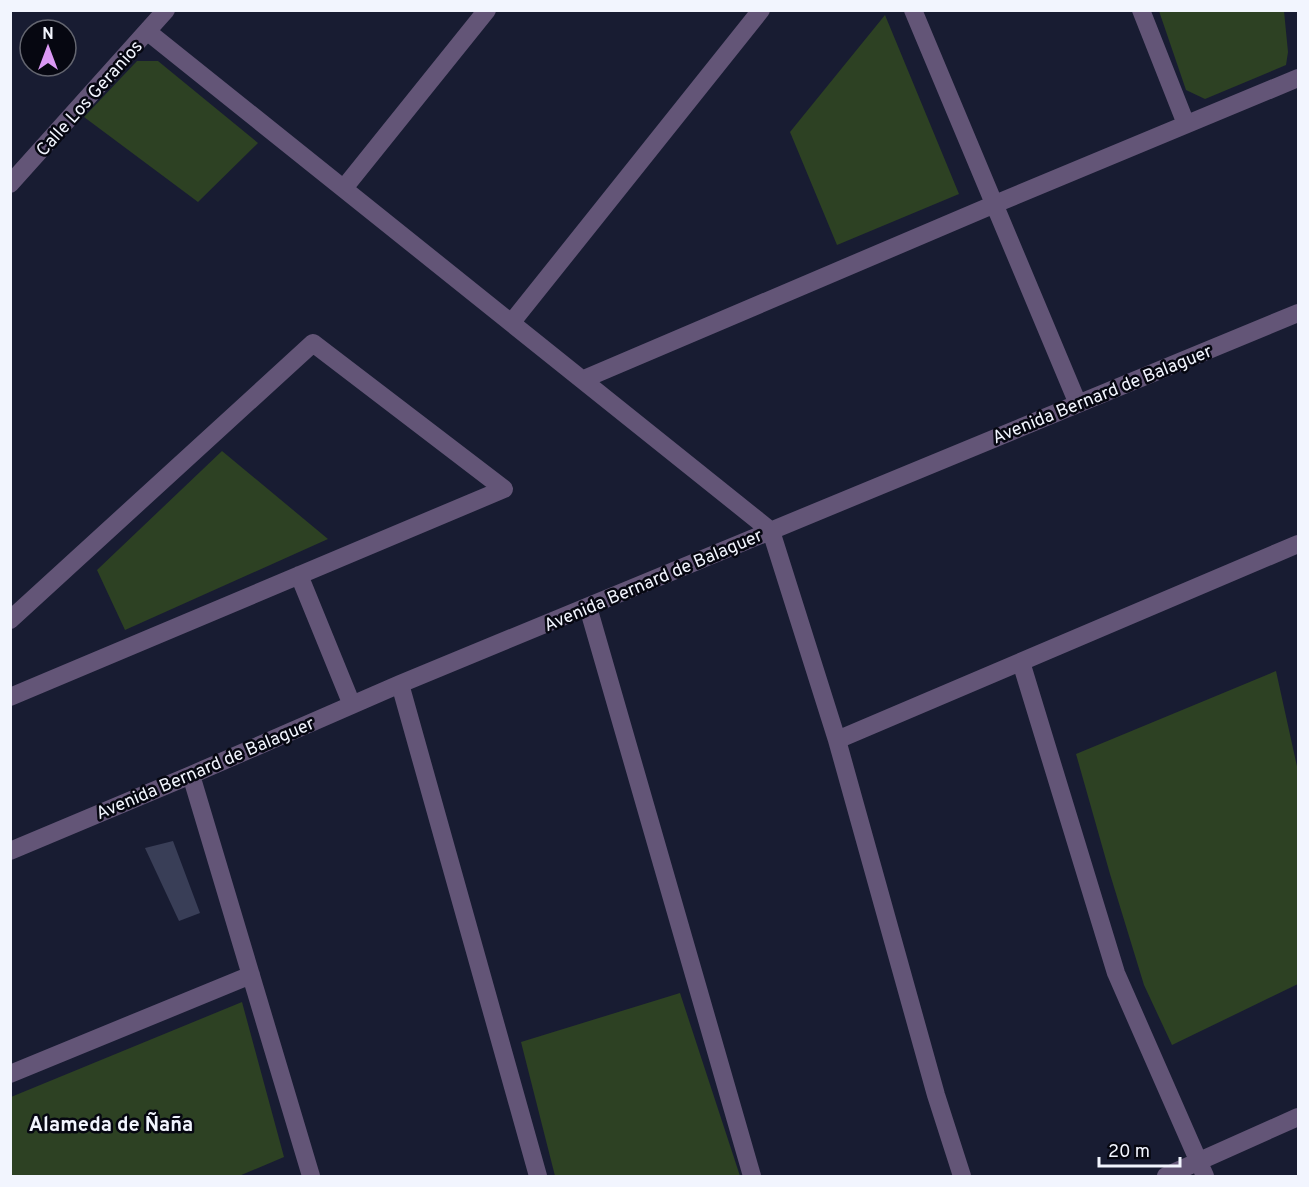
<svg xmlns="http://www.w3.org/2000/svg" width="1309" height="1187" viewBox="0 0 1309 1187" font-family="Overpass,sans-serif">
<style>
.green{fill:#2d4123}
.building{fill:#393e57}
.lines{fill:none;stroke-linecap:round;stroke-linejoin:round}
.minor{stroke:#635577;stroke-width:18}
.labels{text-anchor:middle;stroke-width:5;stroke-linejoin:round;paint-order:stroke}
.street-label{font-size:18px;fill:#f2f5fe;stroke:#060711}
.neighbourhood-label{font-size:20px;font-weight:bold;fill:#f2f5fe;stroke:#060711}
</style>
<rect width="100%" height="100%" fill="#181c32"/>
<path class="green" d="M1159,11h125l4,41 -2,13 -81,34 -19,-9z
M885,15l74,179 -122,51 -47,-113z
M137,61h21l100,82 -60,59 -114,-85z
M222,451l106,88 -203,91 -28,-60z
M1276,671l22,100v213l-126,61 -28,-60 -34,-111 -34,-120z
M680,993l60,183h-185l-34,-134z
M242,1002l42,155 -45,19h-228v-79z"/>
<path class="building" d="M173,841l27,72 -21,8 -34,-73z"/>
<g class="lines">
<path class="minor" d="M913,10l165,394
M1141,10l45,114
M148,32l623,499 66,209 99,355 26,81
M10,184l156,-174
M344,188l143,-178
M512,322l249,-312
M584,379l411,-175 303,-126
M299,575l53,130
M588,607l164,569
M10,620l303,-277 191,146 -494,208
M1021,662l95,311 89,203
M400,684l138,492
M837,740l461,-196
M191,775l120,401
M10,851l181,-76 209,-91 898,-371
M10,1074l241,-99
M1166,1176l132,-59"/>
</g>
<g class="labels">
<g class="street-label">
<text transform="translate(89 98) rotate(-48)" y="6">Calle Los Geranios</text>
<text transform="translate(1102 394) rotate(-22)" y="6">Avenida Bernard de Balaguer</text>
<text transform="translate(653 580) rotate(-23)" y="6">Avenida Bernard de Balaguer</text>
<text transform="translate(205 768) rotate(-23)" y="6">Avenida Bernard de Balaguer</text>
</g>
<g class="neighbourhood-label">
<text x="111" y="1131">Alameda de Ñaña</text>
</g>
</g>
<rect width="1309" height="1187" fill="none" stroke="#f2f5fe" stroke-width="24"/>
<g transform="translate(48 48)"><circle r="28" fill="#060711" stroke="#646670" stroke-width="1.5"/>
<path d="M0-4.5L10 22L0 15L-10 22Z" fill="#db99f5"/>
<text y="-9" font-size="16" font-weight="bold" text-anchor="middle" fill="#f2f5fe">N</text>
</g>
<path d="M1099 1157v9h81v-9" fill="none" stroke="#f2f5fe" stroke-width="3"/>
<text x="1108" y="1157" font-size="18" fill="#f2f5fe" stroke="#060711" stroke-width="4.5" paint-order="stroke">20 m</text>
</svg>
